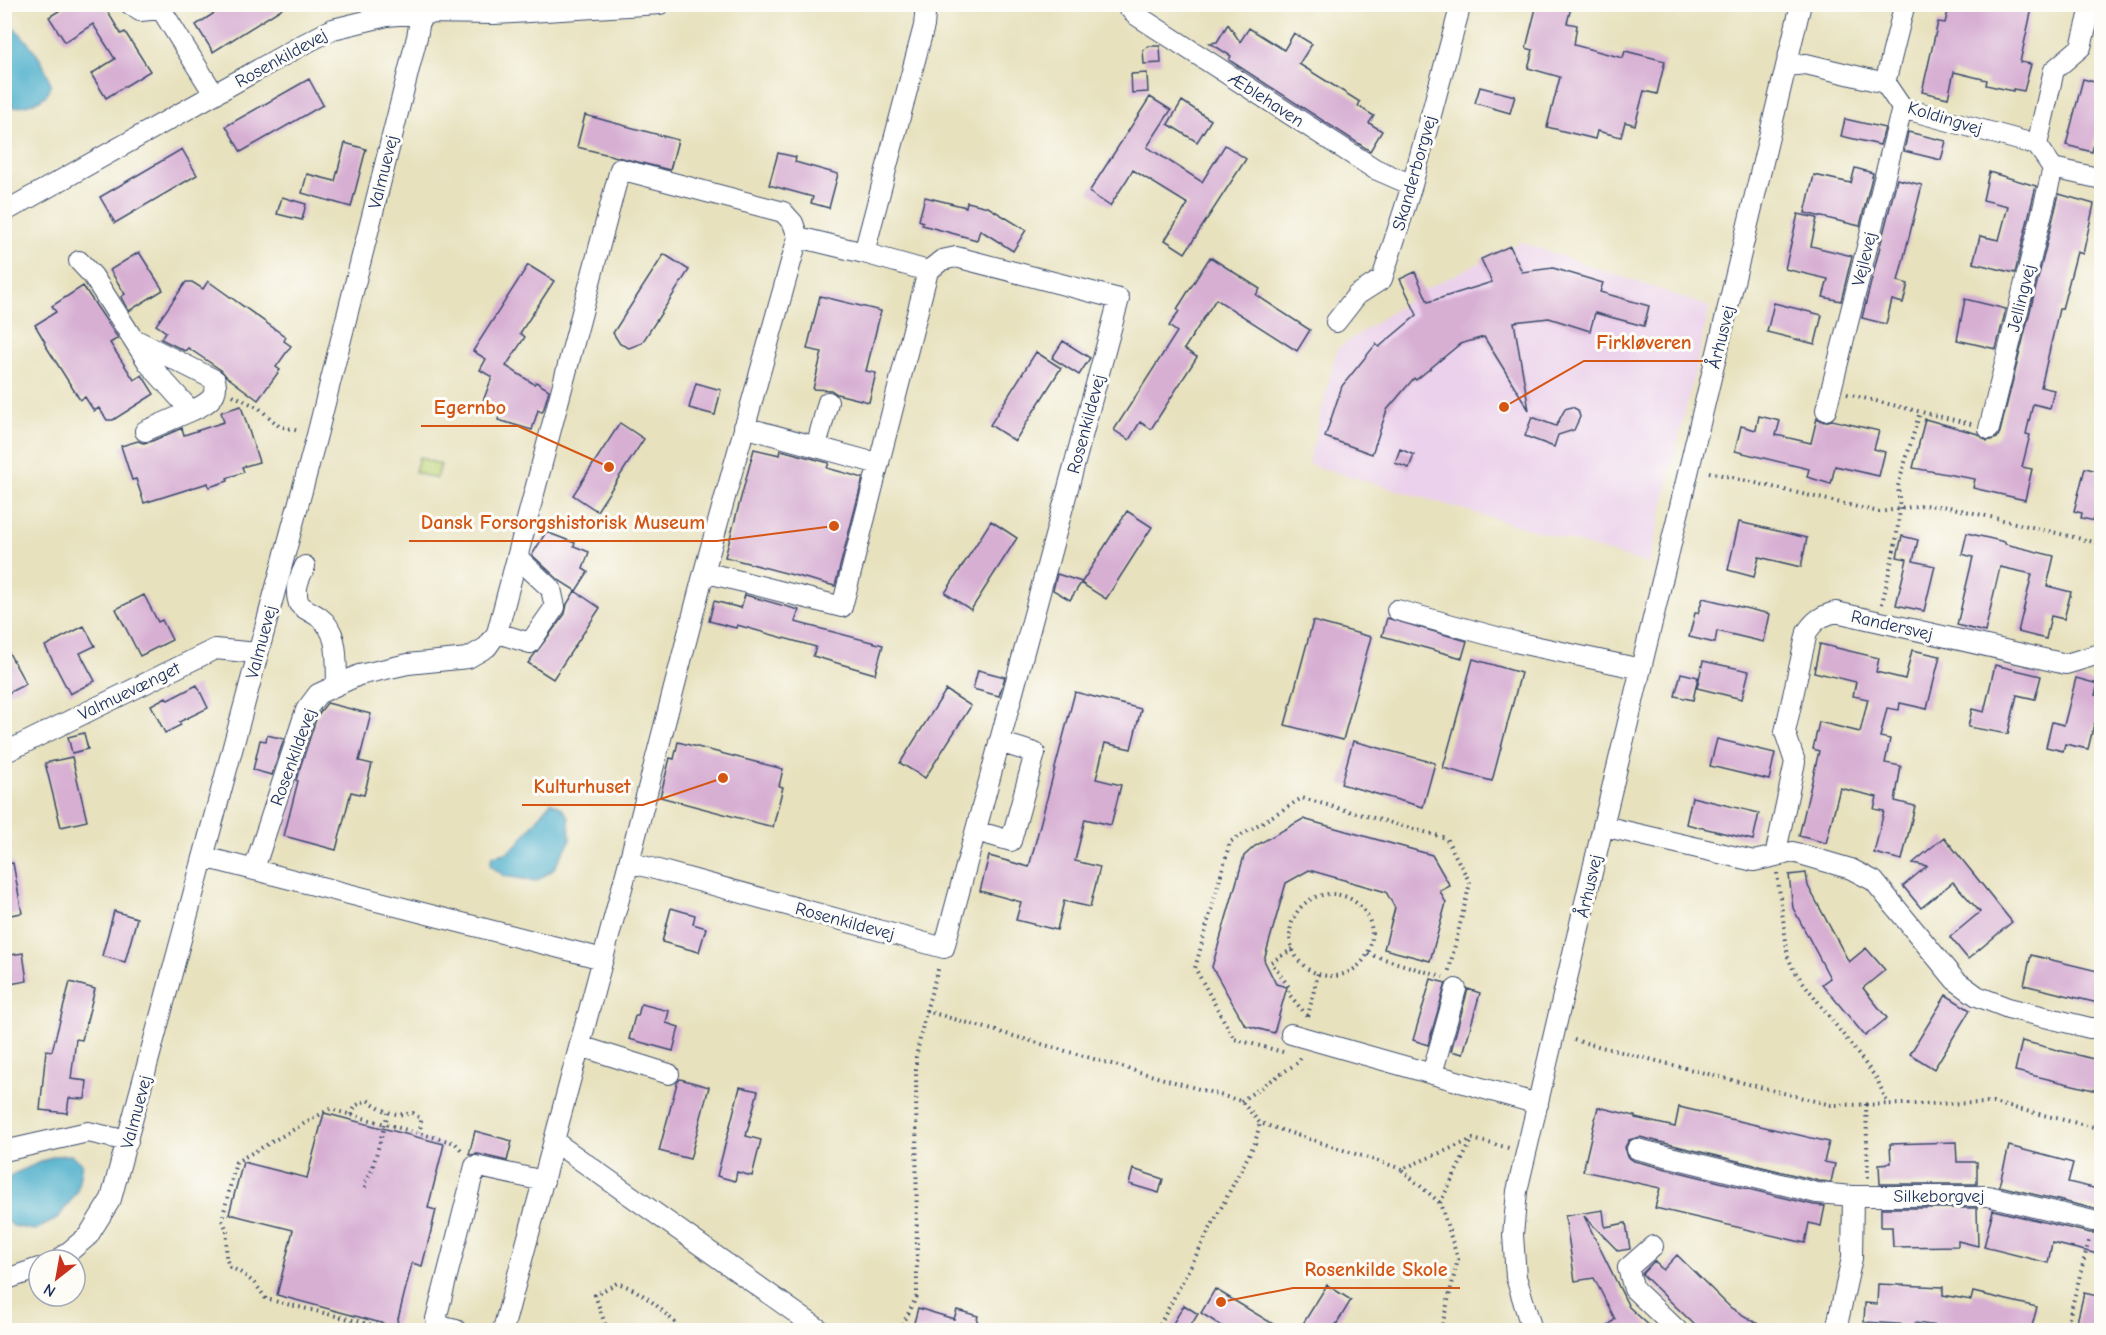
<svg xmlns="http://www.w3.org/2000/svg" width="2106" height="1335" viewBox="0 0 2106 1335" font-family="'Comic Neue',sans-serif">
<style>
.built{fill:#ebd1eb}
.green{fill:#bfd67a;stroke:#6d826c;stroke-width:1.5}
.water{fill:#4aadca;stroke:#326e94;stroke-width:1.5}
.building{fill:#d7afd3}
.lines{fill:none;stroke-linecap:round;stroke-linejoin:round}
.minor-casing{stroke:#3a4a6c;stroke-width:22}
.path{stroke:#3a4a6c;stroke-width:4;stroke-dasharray:1.5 4.5;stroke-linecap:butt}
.minor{stroke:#fff;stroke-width:20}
.labels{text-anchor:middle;stroke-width:6;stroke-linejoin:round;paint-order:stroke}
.street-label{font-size:18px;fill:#1b2f5e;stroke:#fdfcf7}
.leader{fill:none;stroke:#d45514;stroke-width:2}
.callout-dot{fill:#d45514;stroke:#fdfcf7;stroke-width:2}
.callout-label{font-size:20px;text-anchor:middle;font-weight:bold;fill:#d45514;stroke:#fdfcf7;stroke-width:6;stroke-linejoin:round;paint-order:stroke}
</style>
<rect width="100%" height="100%" fill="#fdfcf7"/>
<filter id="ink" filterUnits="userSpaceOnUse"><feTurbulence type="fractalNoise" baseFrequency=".0167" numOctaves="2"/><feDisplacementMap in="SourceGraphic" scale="12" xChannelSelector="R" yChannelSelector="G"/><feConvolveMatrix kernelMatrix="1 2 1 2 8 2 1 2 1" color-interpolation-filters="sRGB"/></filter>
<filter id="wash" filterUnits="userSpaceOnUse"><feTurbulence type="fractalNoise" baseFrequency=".008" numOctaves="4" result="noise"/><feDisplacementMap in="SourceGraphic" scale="24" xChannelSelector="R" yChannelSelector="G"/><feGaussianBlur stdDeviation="1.35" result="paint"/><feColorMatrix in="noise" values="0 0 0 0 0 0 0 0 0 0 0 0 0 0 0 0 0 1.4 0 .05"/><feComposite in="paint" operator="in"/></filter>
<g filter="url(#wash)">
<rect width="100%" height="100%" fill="#e7e1bd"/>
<path class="built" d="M1521,242l189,65 -61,257 -341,-100 29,-115 85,-58z"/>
<path class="green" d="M419,457l22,8 -5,14 -21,-7z"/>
<path class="water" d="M5,20c21,17 38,38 46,64 0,1 -3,9 -4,10 -7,9 -32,15 -42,13z
M551,802l11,6 7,9 1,24 -17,29 -17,11 -32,-5 -14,-11 2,-9 14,-3 11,-8z
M71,1155l11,8 -5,29 -20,27 -22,11 -22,-4 -9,-9 1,-29 6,-13 43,-19z"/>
<g id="blocks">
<path class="building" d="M70,4h33l18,30 4,-2 25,39 -44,27 -15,-24 24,-15 -22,-35 -28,18 -16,-25z
M228,4h61l-76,48 -17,-27z
M1537,4h35l-5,19 10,2 -3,20 49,13 2,-7 40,10 -8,33 -13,-3 -9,34 -10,-3 -4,15 -24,-6 -2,8 -48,-12 13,-50 -32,-9 5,-18 -7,-2z
M1950,4h83l-13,58 11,2 -7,27 -11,-2v2l-27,-6 1,-5 -33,-8 -6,26 -26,-6 16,-70 7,1z
M1228,24l12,18 9,-14 35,22 10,-17 18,11 -13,20 61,38 -2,4 16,10 -5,7 13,8 -12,20 -141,-91 2,-4 -21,-13 7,-1z
M1149,46h11l1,17 -17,1 -1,-14z
M1147,73l1,19 -16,1 -1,-19z
M309,79l14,26 -82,47 -15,-26z
M2083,79l19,5v25l-10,43 -26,-7z
M1480,87l35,9 -5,17 -35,-10z
M1150,97l21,13 -24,37 55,35 23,-37 21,14 -61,94 -20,-13 23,-36 -55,-34 -23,36 -21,-14z
M1182,101l29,19 -14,22 -29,-18z
M585,115l93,25 -8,30 -93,-23z
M1845,119l40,9 -5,17 -39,-9z
M1908,132l38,9 -5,19 -37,-9z
M345,143l21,6 -15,58 -49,-14 5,-19 28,7z
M182,149l15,26 -82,48 -15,-26z
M778,153l18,4 -1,5 43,12 -9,34 -18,-5 2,-6 -44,-12z
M1855,168l18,5 -13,53 -55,-13 9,-38 37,8z
M1989,172l47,14 -21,87 -42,-10 7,-27 19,4 9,-34 -25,-6z
M1897,179l25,6 -24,96 10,3 -5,19 -11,-3 -6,24 -24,-6z
M2059,194l35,10 -11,50 -6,-2 -15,57h-3l-18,78 13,3 -4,18 -17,-4 -7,30 4,1 -8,32 10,2 -7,31 -52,-12 2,-9 -62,-11 12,-49 53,15 9,7 10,-3 3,-6z
M282,197l24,7 -4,16 -25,-6z
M925,197l41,10 1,-5 21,5 38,23 -13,21 -33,-21 -3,10 -55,-15 1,-3 -4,-2z
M1798,214l19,4 -6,28 41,10 -11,45 -18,-4 5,-18 -43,-10z
M1510,246l12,26 31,-4 50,15 -3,9 49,14 -5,20 -49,-13 -5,18 -41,-13 -35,4 15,88 -45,-73 -24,7 -44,36 -2,-2 -27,32 -15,44 -47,-17 17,-51 34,-42 3,3 38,-32 -17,-36 15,-7 13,30 64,-20 -11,-23z
M139,252l24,38 -34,21 -8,-14 4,-3 -15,-24z
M664,254l25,16 -47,73 -13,5 -9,-4 -7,-11z
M1210,257l50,32 -4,6 54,35 -13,21 -81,-52 -32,50 13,8 -46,72 -11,-7 -11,18 -15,-10 63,-98 -8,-6 10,-15 -2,-2z
M528,265l26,16 -34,52 5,4 -19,29 28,18 2,-2 13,8 -5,18 -2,4 -4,-2 -6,20 -34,-10 3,-9 -19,-7 10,-27 -12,-7 6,-11 -13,-8z
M208,281l78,56 -2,4 7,5 -15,21 4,3 -22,30 -32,-24 -5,-6 -33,-22 -3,3 -24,-12 5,-7 -10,-7 30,-43h6l11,7z
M83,286l35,52 -8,5 24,37 8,-5 12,19 -41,26h-6l-8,-12 -5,3 -9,-14 -5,3 -36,-57 1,-1 -10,-17 21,-13 -4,-6z
M820,296l61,15 -15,60 10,2 -7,29 -32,-8 -6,-4 -18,-1 9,-37 -15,-3z
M1965,299l41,10 -10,40 -39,-9z
M1774,303l48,12 -7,29 -48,-12z
M1063,341l27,17 -11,17 -27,-17z
M1036,352l25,16 -46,73 -25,-16z
M696,383l25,7 -6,25 -26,-7z
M241,406l18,56 -17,5 2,5 -17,6 1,3 -19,6 -1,-4 -64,20 -8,-24 -4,1 -11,-34 17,-5 5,2 7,-1 32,-14 2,7 40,-13 -3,-10z
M1572,407l6,3 2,7 -6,13 -16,5 -4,12 -29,-11 7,-19 24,9 9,-17z
M1759,416l21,5 -4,14 35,8 6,-25 7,4 8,-2 47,11 -5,18 11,3 -6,24 -44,-10 -4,18 -24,-7 2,-8 -74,-18 6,-25 15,4z
M620,423l24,16 -47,72 -24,-16z
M754,449l26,6 1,-5 48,13 -2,5 36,10 -28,108 -110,-29z
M1400,449l14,6 -5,13 -14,-5z
M2085,468l17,4v42l-3,8 -18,-4 1,-5 -8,-2z
M1127,511l25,16 -46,72 -25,-16 -11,17 -17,-10 4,-16 25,8z
M991,521l26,17 -46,72 -26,-17z
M1739,522l68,16 -6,29 -42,-10 -5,20 -26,-7z
M546,532l29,11 -1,3 15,6 -6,17 5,3 -12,19 -16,-10 -28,-26z
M1967,533l38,9v2l49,12 -7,30 24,6 -7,27 -13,-3 -5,23 -28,-7 14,-58 -32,-7 -15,65 -28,-7 16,-68 -11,-3z
M1902,536l16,4 -5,21 22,5 -11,45 -28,-6 11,-46 -10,-2z
M575,591l25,17 -47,71 -25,-16 37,-49 2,-10z
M144,595l14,27 4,-2 10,20 -32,16 -24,-47z
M745,595l54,15 -4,12 88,23 -8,29 -62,-18 3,-9 -79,-22 -1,3 -27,-7 5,-20 27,7z
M1703,598l67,16 -6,28 -47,-11 -2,12 -26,-6 6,-24h3z
M1387,618l80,23 -5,17 -80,-22z
M1313,621l58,16 -28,103 -58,-15z
M84,626l11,20 -15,7 15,28 -25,13 -25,-48z
M4,644l22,40 -22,11z
M1820,644l59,14 -3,14 29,7 7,-29 28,6 -13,53 -27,-6 -1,7 -12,-2 -7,29 10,2 -5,24 16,3 -6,35 20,5 -13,54 -28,-7 10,-42 -10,-2 3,-12 -37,-9 -14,55 -27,-7 20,-85 -6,-2 6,-27 41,10 8,-33 -15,-3 3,-14 -42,-10z
M1473,659l48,14 -29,108 -49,-13z
M1703,661l46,10 -7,28 -45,-11z
M1995,665l46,11 -6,23 -18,-4 -9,39 -40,-7 4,-18 12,3z
M978,670l27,7 -6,19 -26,-7z
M1681,673l17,4 -5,23 -18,-4z
M2076,678l22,6 -3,11 7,2v29l-8,-2 -6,25 -23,-5 -2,7 -17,-4 6,-25 12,3z
M197,685l11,23 -29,14 2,3 -16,8 -14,-28 15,-8 2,3z
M946,690l25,16 -46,72 -25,-15z
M1075,692l66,17 -10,40 -26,-6 -9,36 25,6 -10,40 -26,-6 -10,42 25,6 -10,40 -26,-6 -7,29 -41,-10 5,-18 -41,-11 9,-35 40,11z
M327,703l44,11 -12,47 13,3 -8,31 -13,-3 -15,58 -52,-14 14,-55 -2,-1 21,-64z
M84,733l4,16 -16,4 -4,-16z
M267,735l17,4 -12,36 -19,-5 7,-30 6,1z
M1717,739l58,14 -6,27 -59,-14z
M1353,741l82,22 -12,44 -82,-23z
M678,742l105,27 -4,17 4,1 -10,40 -113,-30 10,-39 4,1z
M72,757l15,64 -26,6 -16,-64z
M1692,797l67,16 -6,27 -67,-16z
M1303,819l129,36 18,31 -10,5 6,12 -16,58 -46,-12 11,-41 -9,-16 -77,-22 -23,13 -22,77 12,24 11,3 -13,46 -29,-8 -33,-58 32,-111 11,-10z
M1944,837l68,85 -44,37 -18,-22 30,-25 -27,-30 -32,26 -18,-22 24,-20 -14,-3z
M13,863l9,50 -18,3v-52z
M1806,873l2,13 41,76 17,-14 19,22 -22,18 24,30 -22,18 -43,-52 8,-6 -37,-70 -4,-33z
M671,908l24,7 -2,9 13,4 -7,24 -37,-10z
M114,911l23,7 -12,44 -23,-6z
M23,953l4,28 -23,4v-29z
M2031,955l71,17v32l-78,-19z
M1431,979l15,4 -18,62 -15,-5z
M70,982l25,7 -13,51 -6,-1 -5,40 16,2 -2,18 -16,-1 -2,15 -27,-3 6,-60 6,1z
M1468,989l12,4 -17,61 -12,-3z
M1946,995l24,15 -36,59 -24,-15z
M641,1004l28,7 -3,12 13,4 -6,24 -44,-12 6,-23h3z
M2022,1041l80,20v31l-87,-21z
M680,1079l29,8 -19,72 -31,-8 18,-68z
M740,1087l18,4 -12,45 15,4 -9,36 -15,-4 -2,9 -18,-5z
M1598,1107l37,9v2l40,9 4,-20 150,35 -5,20 11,2 -4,18 -12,-1 -179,-44 -11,3 -4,7 3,10 6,4 180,44 11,1 -4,20 -12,-3 -4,20 -150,-35 5,-20 -77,-17z
M324,1113l120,31 -16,64 8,2 -6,25 -8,31 -10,-3 -16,64 -119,-32 16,-65 -64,-16 14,-52 64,16z
M475,1131l37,10 -5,20 -29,-7 -9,1z
M1956,1142l1,20h20v22h-97l-1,-20 12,-1 -1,-19z
M2009,1146l64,17 -5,19 34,8v23l-6,-4 -97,-23z
M1133,1169l30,10 -4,14 -30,-9z
M1881,1208h96l1,38 -20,-5v5l-65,1 -1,-20h-11z
M1603,1210l2,17 21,-4 4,26 -12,2 -34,-35 45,91 25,23h-50l11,-11 -21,-41 -19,3 -10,-65z
M1993,1210l97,23h6l6,-4v26l-50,-12 -4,20 -64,-16z
M1677,1255l54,53 37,22h-68l-58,-56 12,-13 9,9z
M1878,1284l65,3v8l28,5 2,-8 64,15 -6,23h-60l-56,-7 -1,2 -50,-3 1,-19 12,1z
M1327,1285l24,15 -18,30h-34z
M1215,1289l68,41h-55l-27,-17z
M2084,1293l18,4v33h-27z
M1184,1305l14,9 -10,16h-19z
M918,1308l36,11 3,-9 21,6 -2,9 4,1v4h-68z"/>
</g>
</g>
<g filter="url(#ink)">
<use href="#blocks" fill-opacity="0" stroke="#3a4a6c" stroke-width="1.5"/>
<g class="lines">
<g class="minor-casing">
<path id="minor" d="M130,4l10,7 21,-2 53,85
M1125,4l11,11 239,154 37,16
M1787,66l19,-2 79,19 17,25 135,37 16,23 49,11
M1885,83l19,-76 3,-3
M2037,145l17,-75 27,-23 11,-43
M4,212l298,-167 31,-16 54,-13 34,-3 74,1 165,-10
M864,253l60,-227 2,-22
M79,261l14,15 56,88 42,47 -46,20
M1336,322l21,-27 25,-16 30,-94 49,-181
M134,339l81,41c5,17 -10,25 -24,31
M1826,410l76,-302
M744,427l135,37
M1989,429l64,-261
M816,447l12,-45
M305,566c-7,15 -11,23 -6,38 6,6 13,8 20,13 21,15 17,45 18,68
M1397,610l118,32 126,27
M497,633l33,10 25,-36 -4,-18 -34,-32
M4,753l211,-104 42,4
M1603,826l151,35 39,-9 58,17 23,12 81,99 22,16 31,12 82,20h12
M976,831l35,10 24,-88 -36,-11
M1775,856l20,-94 -10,-30 22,-100c8,-12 14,-16 29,-20l230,52 30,-9 6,1
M204,857l399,102
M629,862l315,86 175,-649 -163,-42 -14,3 -14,11
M254,869l52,-159 12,-16 41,-19 49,-11 60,-6 19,-11 10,-14 123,-464 163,43 10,11 5,14
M1291,1034l247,70
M580,1046l89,28
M1432,1074l24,-85
M555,1142l265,188
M1637,1149l180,44 36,3h135l105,25
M4,1151l84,-19 40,9
M1653,1246l-25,22 6,21 43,41
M59,1260l29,-24 23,-37 206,-764 100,-398 6,-33
M4,1280l35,-12
M456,1330l-13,-3 -7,-8 39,-153 69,15
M503,1330l126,-468 75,-290 94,-335 66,16 64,18 -86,336 -138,-35
M1532,1330l-16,-53 -3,-42 4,-44 86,-365 198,-822
M1836,1330l16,-72 1,-62"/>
</g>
<path class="path" d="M1847,394l124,30
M233,395l26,13 20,18 20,5
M1709,472l170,40 45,-7 25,2 153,37
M1882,604l14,-63 4,-32 -2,-23 22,-74
M1777,873l11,84 5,12 84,110 11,25
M1290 935a41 41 0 1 1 82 0a41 41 0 1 1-82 0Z
M1293,949l-22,13 18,25 -1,6 20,24
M1368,954l75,23
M926,1011l315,90 19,22 142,46 71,-30 36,9
M1308,1016l10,-43
M1574,1040l257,65 162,-2 109,26
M1283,1052l-49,-13 -39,-71 35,-126 72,-44 144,40 24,45 -22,91
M1241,1101l56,-38 5,-7
M1866,1104l2,74
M352,1115l3,-9 12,-6c19,11 23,17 46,13l8,6 -1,14
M1402,1170l38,33
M365,1188v-6l6,-9 17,-60
M394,1330l-128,-31c-10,-16 -19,-24 -36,-32l-4,-9 1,-28 -5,-10 14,-58 94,-53 125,34 8,9
M404,1330l14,-4
M607,1330l-12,-35 22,-12c28,8 45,28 66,47
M900,1330l17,-34 -1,-239 10,-46 13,-45
M1157,1330l98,-187 5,-20
M1441,1330l17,-71 -18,-56 32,-63
M2066,1330l23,-90"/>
<use href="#minor" class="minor"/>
</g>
</g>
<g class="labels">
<g class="street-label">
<text transform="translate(281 58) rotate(-29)" y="6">Rosenkildevej</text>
<text transform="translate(1266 99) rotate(33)" y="6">Æblehaven</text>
<text transform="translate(1945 118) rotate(17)" y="6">Koldingvej</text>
<text transform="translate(383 172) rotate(-76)" y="6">Valmuevej</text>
<text transform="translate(1414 173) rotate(-74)" y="6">Skanderborgvej</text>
<text transform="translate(1864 259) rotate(-76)" y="6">Vejlevej</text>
<text transform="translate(2021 298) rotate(-76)" y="6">Jellingvej</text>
<text transform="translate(1721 337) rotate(-76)" y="6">Århusvej</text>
<text transform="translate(1086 424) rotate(-75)" y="6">Rosenkildevej</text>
<text transform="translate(1892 625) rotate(13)" y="6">Randersvej</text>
<text transform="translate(261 642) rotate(-75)" y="6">Valmuevej</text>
<text transform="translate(129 691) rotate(-26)" y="6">Valmuevænget</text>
<text transform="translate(293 757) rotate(-70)" y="6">Rosenkildevej</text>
<text transform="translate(1589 886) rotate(-77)" y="6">Århusvej</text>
<text transform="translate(845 921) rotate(15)" y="6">Rosenkildevej</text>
<text transform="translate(136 1112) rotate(-75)" y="6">Valmuevej</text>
<text x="1939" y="1202">Silkeborgvej</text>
</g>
</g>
<path class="leader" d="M1504 407L1584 361H1703M609 467L518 426H421M834 526L717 541H409M723 778L643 805H522M1221 1302L1293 1288H1460"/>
<g class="callout-dot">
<circle cx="1504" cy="407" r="6"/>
<circle cx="609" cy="467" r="6"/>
<circle cx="834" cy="526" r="6"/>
<circle cx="723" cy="778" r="6"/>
<circle cx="1221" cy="1302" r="6"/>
</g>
<g class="callout-label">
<text x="1644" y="349">Firkløveren</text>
<text x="470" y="414">Egernbo</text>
<text x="563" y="529">Dansk Forsorgshistorisk Museum</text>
<text x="582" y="793">Kulturhuset</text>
<text x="1376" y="1276">Rosenkilde Skole</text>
</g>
<rect width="2106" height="1335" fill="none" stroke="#fdfcf7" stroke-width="24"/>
<g transform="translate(57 1278) rotate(211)"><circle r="28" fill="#fdfcf7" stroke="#a3aaba" stroke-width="1.5"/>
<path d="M0-4.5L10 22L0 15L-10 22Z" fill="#c8321e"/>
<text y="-9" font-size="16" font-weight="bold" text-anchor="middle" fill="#1b2f5e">N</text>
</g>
</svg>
